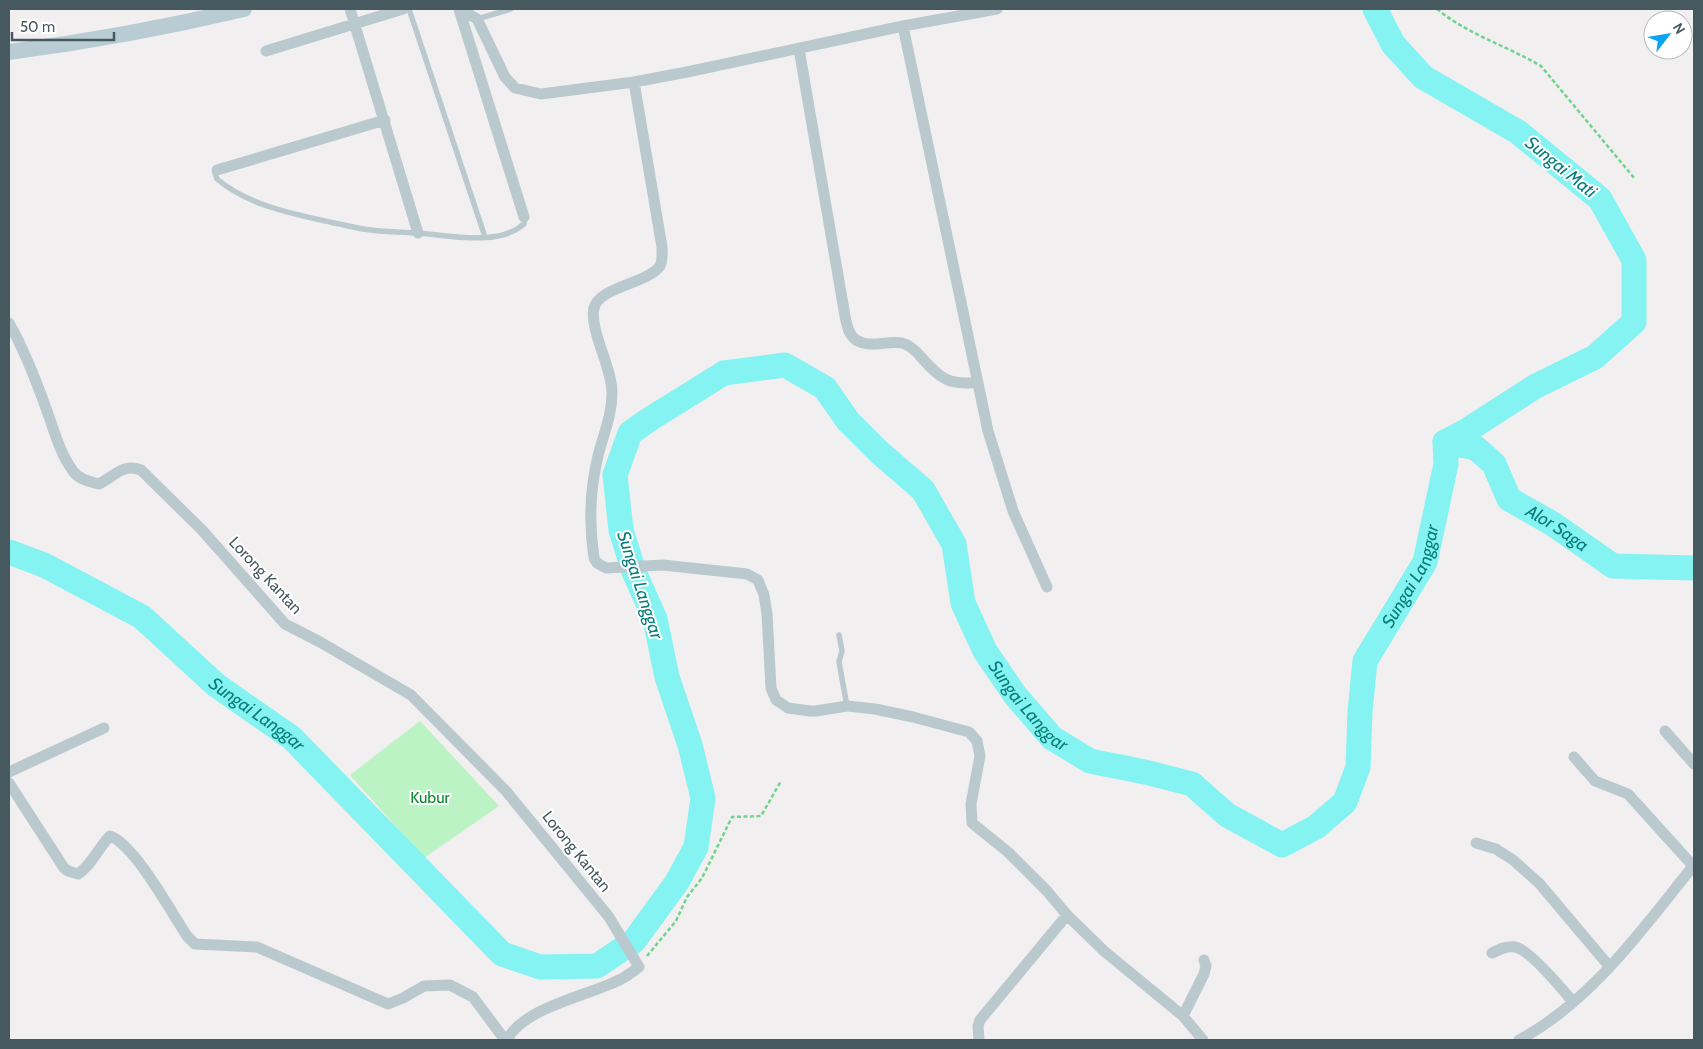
<svg xmlns="http://www.w3.org/2000/svg" width="1703" height="1049" viewBox="0 0 1703 1049" font-family="Cabin,sans-serif">
<style>
.green{fill:#bbf3c4}
.lines{fill:none;stroke-linecap:round;stroke-linejoin:round}
.river{stroke:#84f3f1;stroke-width:25}
.path{stroke:#70d48c;stroke-width:2.5;stroke-dasharray:4 2.5;stroke-linecap:butt}
.service{stroke:#bac9ce;stroke-width:5.5}
.minor{stroke:#bac9ce;stroke-width:11}
.secondary{stroke:#baccd3;stroke-width:16}
.labels{text-anchor:middle;stroke-width:4;stroke-linejoin:round;paint-order:stroke}
.street-label{font-size:16px;fill:#46595f;stroke:#fff}
.park-label{font-size:16px;fill:#0f8830;stroke:#fff}
.water-label{font-size:18px;font-style:italic;fill:#067e7b;stroke:#fff}
</style>
<rect width="100%" height="100%" fill="#f2eff0"/>
<path class="green" d="M420,721l79,85 -75,52 -74,-83z"/>
<g class="lines">
<g class="river">
<path id="s1" d="M1445,442l31,6 18,16 15,35 44,25 60,42 81,2"/>
<path id="s2" d="M9,552l35,13 98,52 74,68 76,53 210,216 38,13 57,-1 37,-25 43,-59 19,-35 7,-49 -13,-53 -23,-68 -12,-58 -21,-47 -13,-42 -6,-55 15,-42 20,-14 74,-46 61,-8 40,23 23,33 31,31 44,38 31,54 9,59 22,48 30,44 37,43 38,23 55,11 47,12 35,31 55,30 34,-18 29,-25 13,-35 2,-55 5,-51 60,-99 21,-98 -1,-22 21,-11 70,-45 59,-29 39,-35v-62l-34,-61 -82,-67 -95,-55 -30,-33 -18,-35"/>
</g>
<path class="path" d="M1437,9c30,25 70,37 104,57l94,113
M647,956l29,-35 11,-24 15,-19 30,-61 29,-1 20,-35"/>
<path class="service" d="M409,9l76,228
M477,19l34,-10
M217,170l-2,3 2,6c32,27 77,35 117,44 12,2 25,6 37,7 15,2 31,2 46,3 31,2 81,14 107,-9v-7
M839,635l3,16 -3,11 8,44"/>
<path class="minor" d="M350,9l68,224
M459,9l65,208
M460,9l17,10 28,58 10,11 26,6 93,-12 53,-10 216,-46 94,-17
M903,26l85,405 25,80 34,76
M799,49l46,267c2,9 3,18 11,24 15,9 31,0 46,3 8,2 14,8 19,14 19,21 27,29 57,25
M266,51l137,-42
M634,82l28,165c0,6 1,13 -2,19 -13,18 -60,20 -66,42 -5,21 18,59 18,85 0,23 -9,42 -14,63 -8,33 -9,69 -4,102l3,5 9,5 57,-3 84,9 11,6 6,15 3,19 4,74 5,12 12,8 22,3h6l31,-5 28,3 38,8 56,15 8,9 3,15 -9,48 1,19 36,29 39,39 20,24 37,36 79,65 20,24
M217,170l168,-50
M9,323c16,28 27,57 38,88 7,19 13,43 26,60 5,8 17,11 26,13 16,-8 24,-21 42,-14l61,60 83,94 35,18 91,53 95,96 103,126 30,50c-7,5 -14,11 -22,14 -31,15 -94,27 -110,59
M1665,731l29,33
M1574,757l21,24 33,13 66,73
M9,772l95,-44
M9,783l55,85 4,3 10,3c14,-9 20,-26 32,-38 25,9 61,76 77,100l8,8 62,3 131,57 15,-6 21,-12 26,-1 23,12 32,43
M1476,843l20,6 17,11 26,23 70,83
M1492,953c8,-4 14,-7 23,-6 14,2 48,43 58,55
M1183,1016l21,-42 2,-8 -2,-6
M979,1040l-1,-14 2,-6 87,-105
M1519,1040c73,-39 124,-112 175,-175"/>
<path class="secondary" d="M9,52c77,-10 159,-25 235,-43"/>
</g>
<g class="labels">
<g class="street-label">
<text transform="translate(266 575) rotate(47)" y="6">Lorong Kantan</text>
<text transform="translate(577 851) rotate(51)" y="6">Lorong Kantan</text>
</g>
<g class="park-label">
<text x="430" y="803">Kubur</text>
</g>
<g class="water-label">
<text transform="translate(1561 167) rotate(39)" y="6">Sungai Mati</text>
<text dy="6" stroke="none"><textPath href="#s1" startOffset="150">Alor Saga</textPath></text>
<text dy="6" stroke="none"><textPath href="#s2" startOffset="2550">Sungai Langgar</textPath></text>
<text transform="translate(640 585) rotate(72)" y="6">Sungai Langgar</text>
<text dy="6" stroke="none"><textPath href="#s2" startOffset="1934">Sungai Langgar</textPath></text>
<text dy="6" stroke="none"><textPath href="#s2" startOffset="299">Sungai Langgar</textPath></text>
</g>
</g>
<rect width="1703" height="1049" fill="none" stroke="#46595f" stroke-width="20"/>
<g transform="translate(1668 35) rotate(59)"><circle r="24" fill="#ffffff" stroke="#b5bdbf"/>
<path d="M0-4L9 19L0 12L-9 19Z" fill="#0aa5f2"/>
<text y="-8" font-size="14" font-weight="bold" text-anchor="middle" fill="#46595f">N</text>
</g>
<path d="M12 32v8h102v-8" fill="none" stroke="#46595f" stroke-width="2.5"/>
<text x="20" y="32" font-size="15" fill="#46595f" stroke="#ffffff" stroke-width="4" paint-order="stroke">50 m</text>
</svg>
